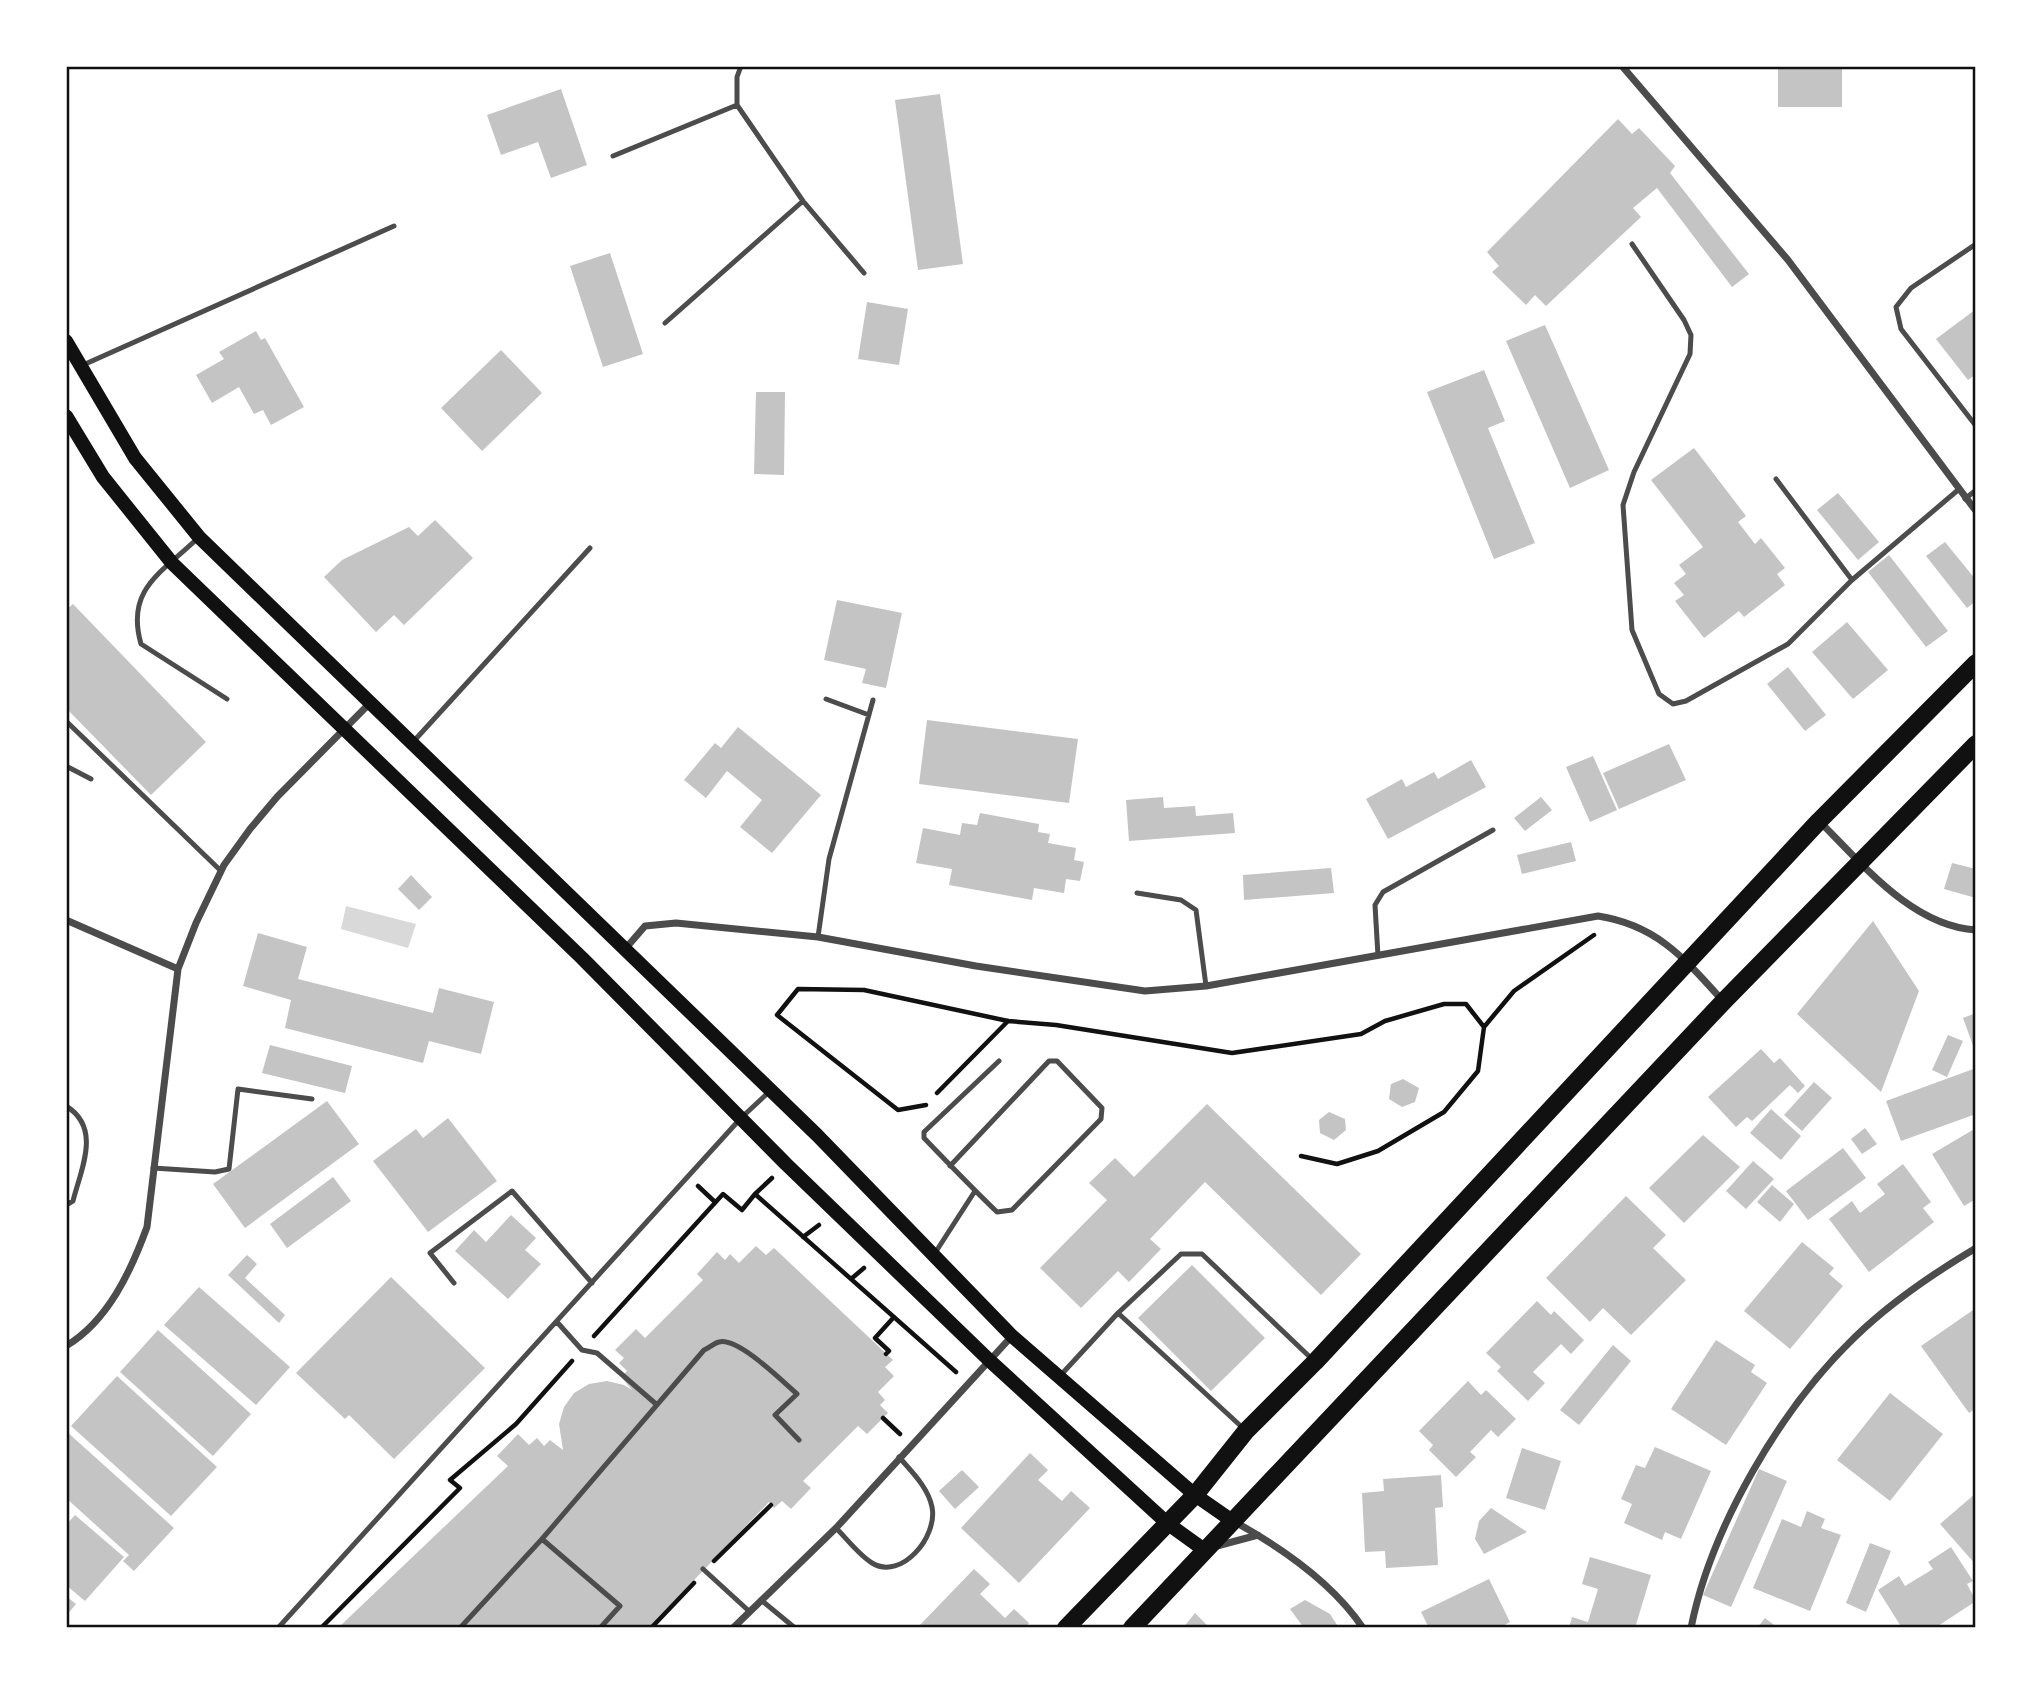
<svg xmlns="http://www.w3.org/2000/svg" width="2042" height="1694" viewBox="0 0 2042 1694" font-family="'Exo 2',sans-serif">
<style>
.water{fill:#d9d9d9}
.building{fill:#c4c4c4}
.lines{fill:none;stroke-linecap:round;stroke-linejoin:round}
.path{stroke:#111;stroke-width:4.5}
.service{stroke:#4c4c4c;stroke-width:5}
.minor{stroke:#4c4c4c;stroke-width:7}
.secondary{stroke:#111;stroke-width:14}
.primary{stroke:#111;stroke-width:18}
.neatline{fill:none;stroke:#111;stroke-width:2.5}
</style>
<rect width="100%" height="100%" fill="#fff"/>
<path class="water" d="M346,906l70,18 -8,24 -67,-19z"/>
<path class="building" d="M1778,66h64v41h-64z
M561,89l26,76 -36,13 -13,-36 -37,13 -14,-40z
M940,94l23,170 -45,6 -23,-170z
M1618,119l14,15 7,-6 36,38 -5,7 79,101 -17,13 -75,-99 -24,20 8,9 -95,89 -11,-11 -9,10 -34,-33 7,-6 -12,-14z
M610,253l33,101 -40,13 -33,-101z
M867,302l41,7 -9,56 -41,-6z
M1976,309v65l-8,6 -32,-41z
M1545,325l64,145 -39,18 -64,-147z
M256,331l5,9 4,-2 39,69 -33,18 -8,-15 -9,4 -15,-27 -27,16 -16,-28 28,-16 -5,-7z
M501,350l41,43 -60,58 -41,-43z
M1484,370l21,51 -17,7 47,115 -41,16 -67,-167z
M756,392h29l-1,83 -30,-1z
M1694,448l52,68 -8,6 17,22 6,-6 24,30 -8,6 8,11 -41,32 -5,-6 -35,27 -29,-37 9,-6 -10,-12 12,-9 -7,-9 24,-18 -52,-67z
M1838,493l41,49 -21,18 -41,-50z
M435,520l38,38 -69,67 -10,-10 -18,17 -52,-55 18,-17 67,-33 9,9z
M1945,542l31,38v21l-9,7 -41,-52z
M1889,555l59,76 -22,16 -58,-75z
M837,600l65,13 -16,75 -24,-5 4,-14 -42,-9z
M73,604l133,138 -55,53 -85,-87v-98z
M1847,622l41,48 -35,29 -41,-47z
M1788,667l38,48 -21,16 -38,-47z
M927,720l151,19 -9,64 -150,-19z
M738,727l83,68 -49,58 -32,-26 22,-27 -35,-29 -21,27 -22,-18 31,-37 6,5z
M1669,744l17,36 -67,29 -16,-36z
M1593,756l24,54 -27,12 -24,-55z
M1471,760l15,27 -98,52 -22,-40 36,-20 4,8 28,-15 4,7z
M1163,797l1,11 31,-2 1,10 37,-3 2,20 -106,8 -3,-41z
M1541,797l11,13 -27,21 -11,-13z
M980,813l59,11 -1,8 12,2 -2,9 28,5 -2,12 10,2 -4,19 -14,-2 -2,14 -30,-5 -2,12 -83,-15 3,-16 -36,-6 7,-35 37,7 2,-12 15,2z
M1571,842l5,19 -54,13 -5,-19z
M1952,863l24,6v29l-32,-9z
M1331,868l3,25 -90,7 -1,-25z
M411,875l21,22 -13,13 -21,-21z
M1873,921l46,70 -38,101 -84,-78z
M258,933l49,14 -9,32 135,34 6,-25 55,14 -13,52 -52,-13 -6,22 -138,-35 6,-28 -48,-14z
M1976,1013v38h-1l-12,-33z
M1948,1035l15,6 -16,36 -15,-7z
M270,1045l82,21 -7,27 -83,-20z
M1761,1049l13,14 6,-5 25,28 -7,7 -8,-8 -38,36 -5,-4 -11,10 -28,-30z
M1976,1068v46l-75,27 -15,-40z
M1403,1079l16,9 -4,14 -13,5 -13,-8 2,-15z
M1814,1082l18,16 -30,33 -18,-16z
M327,1101l32,43 -114,84 -32,-44z
M1207,1104l154,150 -40,41 -116,-113 -55,57 11,10 -32,33 -11,-11 -37,37 -41,-40 67,-68 -18,-17 26,-25 19,19z
M1771,1109l30,27 -20,24 -31,-27z
M1329,1112l16,7 1,11 -12,10 -14,-7 -1,-13z
M448,1118l49,63 -69,51 -55,-71 43,-32 7,9z
M1865,1128l12,16 -15,10 -11,-15z
M1976,1128v71l-12,7 -32,-52z
M1703,1135l37,32 -56,56 -35,-35z
M1843,1148l23,30 -58,42 -22,-29z
M1753,1161l21,18 -28,30 -20,-18z
M1903,1164l28,38 -8,6 11,14 -65,50 -40,-53 23,-18 8,12 25,-19 -8,-10z
M333,1177l18,24 -64,47 -17,-24z
M1772,1185l22,19 -14,18 -23,-20z
M1626,1196l40,39 -13,13 33,32 -55,55 -28,-27 -13,14 -44,-44z
M511,1215l25,23 -11,12 16,14 -33,35 -53,-48 19,-21 12,12z
M1802,1242l32,26 -5,6 14,12 -53,63 -46,-38z
M756,1246l10,9 8,-7 119,112 -8,7 9,9 -16,16 7,8 -5,5 8,8 -21,21 -9,-8 -55,55 8,7 -20,21 -9,-8 -8,7 -5,-6 -121,126h-310l170,-162 -11,-10 21,-22 11,11 8,-7 7,8 6,-6 13,10 -4,-26 5,-17 10,-14 15,-9 18,-3 17,4 8,5 -11,-13 6,-6 -8,-8 5,-5 -9,-8 21,-21 9,9 58,-58 -6,-6 20,-22 8,8 5,-6 9,9z
M247,1255l10,9 -12,14 40,37 -6,8 -51,-48z
M1192,1265l73,73 -54,53 -73,-73z
M391,1277l94,91 -91,91 -45,-44 -4,4 -49,-46z
M199,1287l91,80 -34,38 -92,-80z
M1537,1301l14,14 3,-4 30,29 -13,14 -10,-10 -28,28 12,11 -17,18 -31,-30 4,-4 -15,-14z
M1976,1308v100l-7,5 -48,-67z
M158,1330l93,84 -38,42 -93,-84z
M1716,1340l39,25 -4,7 16,11 -41,62 -55,-36z
M1613,1345l18,16 -52,64 -19,-15z
M117,1376l100,91 -46,49 -100,-90z
M1468,1381l13,14 5,-5 30,29 -18,18 -7,-7 -21,22 6,5 -20,20 -27,-27 4,-5 -14,-14z
M1890,1393l53,41 -53,67 -53,-41z
M66,1431l108,97 -40,43 -11,-10 6,-6 -63,-57z
M1655,1447l56,24 -30,68 -16,-7 -3,8 -38,-17 8,-19 -11,-5 15,-34 9,3z
M1522,1448l39,13 -16,49 -39,-12z
M1030,1453l18,17 -10,10 24,21 9,-10 19,17 -71,75 -58,-55z
M1759,1469l28,12 -56,126 -28,-12z
M962,1470l17,17 -24,22 -16,-18z
M1441,1475l2,32 -8,1 3,57 -52,3 -1,-17 -20,1 -3,-59 22,-2 -1,-12z
M1976,1493v72l-36,-41z
M1491,1508l36,24 -43,22 -9,-15 4,-18z
M1807,1511l18,8 -4,9 20,7 -31,76 -57,-23 29,-69 19,8z
M75,1515l49,42 -39,44 -19,-16v-60z
M1870,1543l21,8 -25,61 -20,-9z
M1951,1547l22,34 -6,3 9,17 -41,27h-33l-24,-38 21,-14 6,10 28,-17 -5,-7z
M1590,1557l61,18 -16,53h-66l3,-11 16,5 10,-33 -16,-5z
M974,1569l16,15 -10,10 25,24 9,-9 15,14 -4,5h-108z
M1489,1579l21,43 -11,6h-70l-8,-16z
M66,1596l10,8 -10,12z
M1305,1600l25,14 9,14h-35l-14,-19z
M1195,1613l15,15h-27z
M1765,1618l13,10h-21z"/>
<g class="lines">
<path class="path" d="M937,1093l71,-72
M926,1105l-28,5 -121,-95 21,-26 66,1 144,31 48,4 176,28 129,-19 24,-13 59,-17h22l18,23
M1301,1156l36,8 41,-13 66,-39 34,-41 6,-44 30,-36 80,-56
M772,1178l-17,16 201,178
M698,1186l17,16
M803,1237l16,-12
M851,1279l13,-11
M594,1336l129,-142 19,16 13,-16
M886,1354l3,-3 -14,-13 19,-21
M883,1418l17,16
M714,1561l57,-56
M321,1628l139,-140 -10,-8 66,-56 56,-63
M651,1628l43,-45"/>
<path class="service" d="M741,66l-4,11v28l66,96 61,72
M613,156l124,-51
M1632,244l52,76 7,15 -1,19 -56,118 -11,33 9,125 27,64 14,10 13,-3 102,-57 64,-64 106,-90
M1976,244l-65,44 -15,19 5,22 75,97
M665,323l138,-122
M83,365l311,-139
M1776,479l76,101
M1965,499l11,-9
M199,537c-36,35 -74,51 -58,107l86,55
M826,699l43,16
M66,721l155,150
M413,742l177,-194
M66,766l25,13
M1137,893l44,7 15,10 10,76
M818,937l11,-78 44,-159
M1378,956l-3,-51 8,-13 110,-62
M66,1106c36,22 15,63 7,95l-7,4
M950,1166l99,-105h8l45,47 -1,11 -89,91 -15,2c-25,-24 -49,-49 -73,-74v-6l75,-71
M153,1168l62,4 14,-3 9,-80 74,10
M935,1253l40,-62
M454,1283l-24,-30 82,-62 80,92
M1118,1313l126,116
M557,1322l25,28 15,3 59,51
M1059,1377l59,-64 63,-59h21l111,106
M836,1528c11,11 23,27 36,35 30,18 66,-27 60,-56 -4,-20 -21,-36 -33,-50
M542,1539l162,-189c5,-2 10,-7 15,-8 19,-5 63,39 78,52l-22,21 24,25
M703,1569l47,43
M761,1600l34,28
M278,1628l463,-510 29,-27
M460,1628l82,-89 78,67 -20,22"/>
<path class="minor" d="M1622,66l166,194 188,251
M1819,821c43,42 92,105 157,109
M66,920l112,49
M626,948l19,-22 31,-3 142,14 158,29 169,25 61,-5 392,-70c59,9 87,43 125,85
M66,1346c42,-25 65,-75 81,-119l31,-258 18,-46 28,-58 26,-36 27,-32 93,-94
M1235,1522c47,26 97,60 128,106
M1217,1546l41,-11
M733,1628l103,-100 176,-192
M1691,1628c20,-101 90,-220 164,-291 35,-34 79,-64 121,-89"/>
<path class="secondary" d="M66,341l69,117 64,79 618,598 195,201 183,159 36,25
M66,416l37,61 69,86 410,395 204,206 203,196 178,163 36,26"/>
<path class="primary" d="M1066,1628l129,-133 51,-64 69,-69 504,-541 157,-158
M1132,1628l592,-627 252,-257"/>
</g>
<rect width="2042" height="1694" fill="none" stroke="#ffffff" stroke-width="136"/>
<rect x="68" y="68" width="1906" height="1558" class="neatline"/>
</svg>
